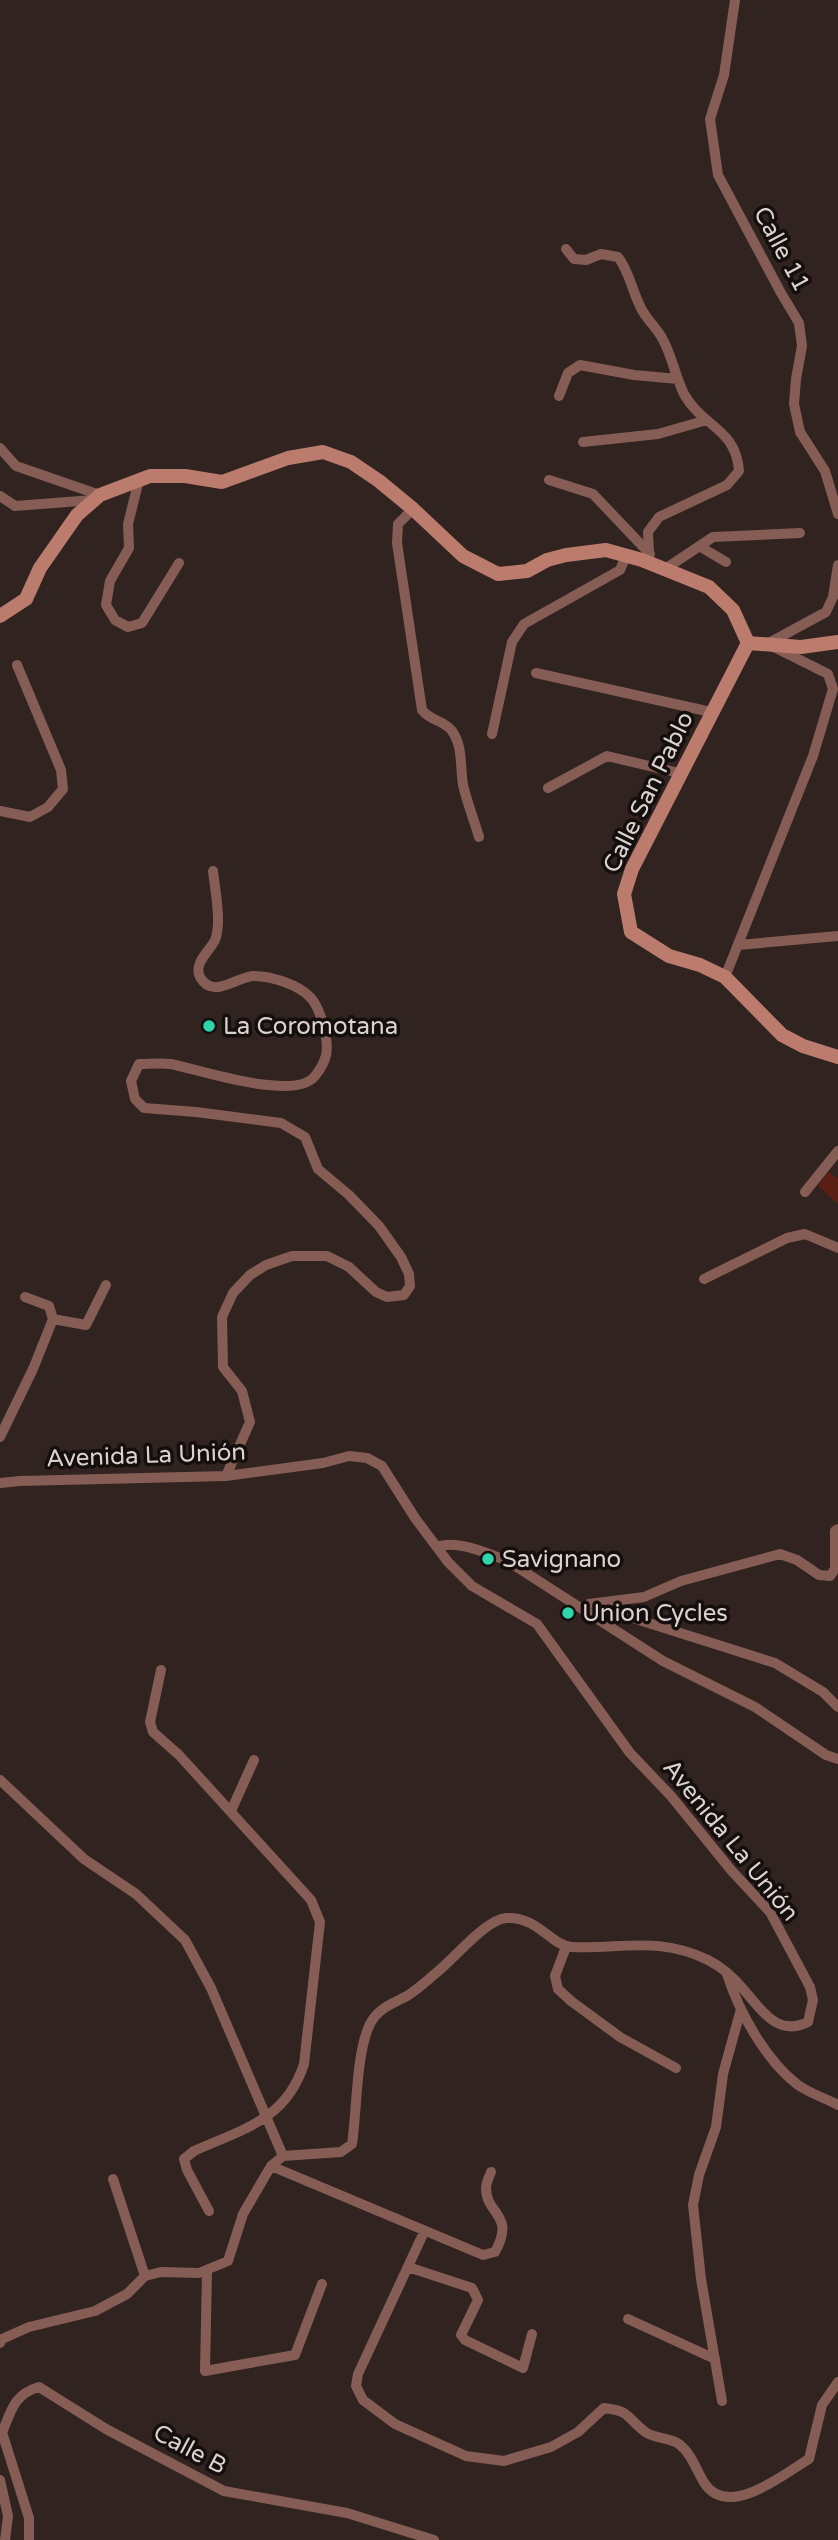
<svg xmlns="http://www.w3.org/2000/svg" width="838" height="2540" viewBox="0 0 838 2540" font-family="'Varela Round',sans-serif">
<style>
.green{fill:#591f14}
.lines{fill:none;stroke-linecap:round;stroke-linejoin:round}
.street{stroke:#855d54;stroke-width:10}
.secondary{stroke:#bb7b6d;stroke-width:14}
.poi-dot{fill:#2dd5ab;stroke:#140e0d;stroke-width:2.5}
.labels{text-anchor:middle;stroke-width:7;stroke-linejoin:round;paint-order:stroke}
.street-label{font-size:24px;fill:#dbd2d0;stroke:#140e0d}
.poi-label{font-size:24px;fill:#dbd2d0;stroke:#140e0d;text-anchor:start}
</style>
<rect width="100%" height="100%" fill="#302320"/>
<path class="green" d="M828,1172l10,6v26l-20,-18z"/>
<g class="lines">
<path class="street" d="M735,0l-11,75 -14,44 8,56 63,118 18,30 3,23 -6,33 -2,25 6,28 25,39 13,43
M566,249l8,10 12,1 15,-6 17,3c11,14 14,33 22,49 5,12 16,21 22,32 10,17 13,38 22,56 18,33 52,34 55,77l-12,14 -68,32 -11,15 1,21
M559,396l9,-23 12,-8 54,10 44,4
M583,442l75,-8 49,-14
M0,448l16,18 84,29
M139,480l-11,44 1,24 -19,33 -4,24 9,15 13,7 14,-4 37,-60
M549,480l44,14 57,60
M0,496l15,10 78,-6
M413,509l-15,15 -1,19 25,167c8,11 22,10 30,21 11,15 8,36 11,54 4,17 11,35 16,52
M699,546l27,16
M663,567l2,2 48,-32 87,-4
M767,644l59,-32 7,-15 5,-32
M536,673l175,39
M492,734l20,-92 12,-18 96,-54 6,-14
M548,788l59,-32 72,17
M0,811l30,6 18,-10 15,-18 -2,-19 -44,-105
M213,871c2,18 9,53 2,69 -5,11 -22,23 -15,37 13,23 36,0 53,-1 18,0 45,8 58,22 7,8 12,24 14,34 4,18 2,29 -10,44 -20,26 -115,-6 -144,-12 -10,-1 -21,0 -32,0l-8,17 4,18 9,9 52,4 85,11 24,14 13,32 31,26 30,31 22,31 8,17 1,12 -6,9 -17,2 -11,-5 -27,-25 -22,-11h-35l-26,9 -16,10 -17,18 -11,24 1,50 19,24 8,31 -24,54
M738,945l100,-9
M725,977l88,-221 20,-67 -5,-15 -54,-27
M805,1192l33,-41
M704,1279l83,-41 18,-4 33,14
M53,1319l33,6 20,-40
M0,1437l33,-68 20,-50 -4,-13 -24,-9
M0,1483l20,-2 206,-5 97,-13 26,-7 18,2 15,8 33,52 33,44 24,24 65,38 93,129 41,43 60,74 39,42 40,75 3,13 -5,22c-30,15 -46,-11 -64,-32 -10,-12 -22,-23 -36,-30 -49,-24 -86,-11 -136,-13 -21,-1 -34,-31 -66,-29 -21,2 -52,41 -70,55 -9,8 -19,17 -29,23 -15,8 -29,12 -37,28 -14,28 -13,87 -18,120l-11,8 -58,4 -12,10 -28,48 -15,47 -29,12 -38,-1 -16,4 -18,18 -32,17 -66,16 -27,12 -2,4
M437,1547c19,-8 54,7 72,15l154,99 92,46 71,48 12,4
M589,1604l55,-7 37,-16 99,-27 17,6 22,15 11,1 5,-7v-38l3,-2
M598,1607l177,56 48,29 15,15
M161,1670l-11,52 3,10 26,23 132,145 9,22 -16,142c-18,56 -61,65 -110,87l-10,8 3,11 22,41
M0,1780l84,79 52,35 49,46 26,48 72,168
M231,1811l23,-51
M566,1947l-11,29 3,13 13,12 49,36 56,31
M727,1974c12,38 39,87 71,111 13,9 27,13 40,20
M271,2166l212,89 12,-3c21,-38 -9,-37 -9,-64 0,-5 3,-11 5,-16
M113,2179l32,97
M424,2232l-66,142 -2,12 7,14 32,24 71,32 38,5 47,-14 27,-15 26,-24c27,3 22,9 40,23 9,8 25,6 35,13 13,10 17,26 26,40 24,35 79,-10 104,-25l13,-54 16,-23
M408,2267l64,21 6,12 -17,35 4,5 58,28 9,-34
M207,2272l-2,99 90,-16 27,-71
M628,2319l87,40
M722,2401l-21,-122 -8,-74 6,-30 17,-48 7,-53 18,-65
M1,2429l28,89v22
M2,2433c9,-22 12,-39 37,-46l67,42 118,62 123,22 87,27
M0,2480l8,36 -3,24"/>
<path class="secondary" d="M0,616l26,-17 14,-31 37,-53 23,-20 50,-19h35l37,6 66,-24 35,-6 28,10 28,19 34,28 50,47 35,18 29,-3 20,-11 19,-5 40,-5 36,10 67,27 24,23 15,33
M748,643l-116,226 -8,25 7,38 38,24 31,9 25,12 57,58 21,11 35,11
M748,643l53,4 37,-5"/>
</g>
<g class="poi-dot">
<circle cx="209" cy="1026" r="7"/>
<circle cx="488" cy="1559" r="7"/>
<circle cx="568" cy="1613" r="7"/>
</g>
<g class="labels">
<g class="street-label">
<text transform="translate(782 249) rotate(62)" y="8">Calle 11</text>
<text transform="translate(648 792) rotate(-64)" y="8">Calle San Pablo</text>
<text transform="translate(146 1455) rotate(-2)" y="8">Avenida La Unión</text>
<text transform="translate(731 1840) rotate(51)" y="8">Avenida La Unión</text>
<text transform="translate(190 2449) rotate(28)" y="8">Calle B</text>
</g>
<g class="poi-label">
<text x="223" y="1034">La Coromotana</text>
<text x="502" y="1567">Savignano</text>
<text x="582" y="1621">Union Cycles</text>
</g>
</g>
</svg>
